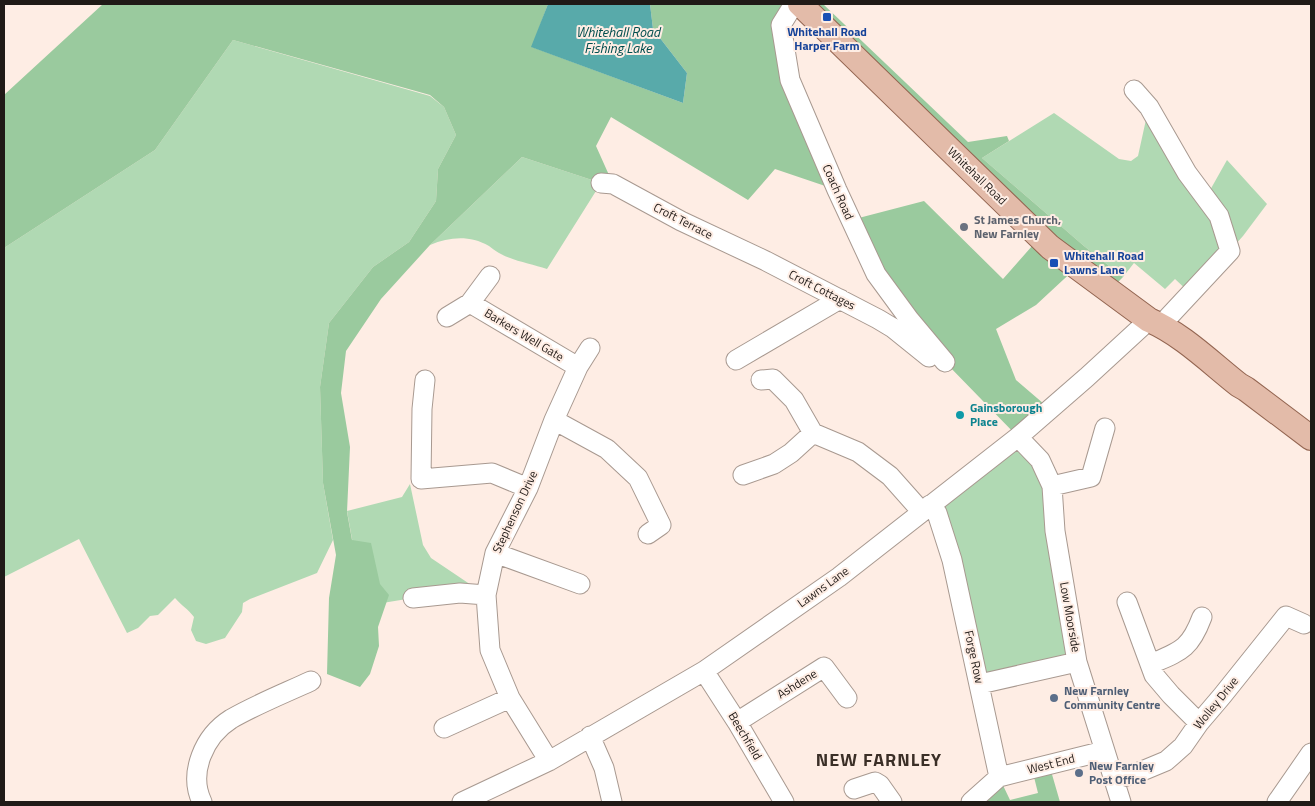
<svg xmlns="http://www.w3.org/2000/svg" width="1315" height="806" viewBox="0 0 1315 806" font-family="'Titillium Web',sans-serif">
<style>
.green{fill:#b0d9b3}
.forest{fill:#9aca9e}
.water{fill:#58aaaa}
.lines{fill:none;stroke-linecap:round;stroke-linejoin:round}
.minor-casing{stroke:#a89990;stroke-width:21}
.major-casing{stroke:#936551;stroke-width:26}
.minor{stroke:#fff;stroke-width:19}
.major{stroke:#e3bba9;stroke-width:24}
.transit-dot{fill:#1a4fb4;stroke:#feede4;stroke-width:2}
.worship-dot{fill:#6b7280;stroke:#feede4;stroke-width:2}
.culture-dot{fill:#0f9aa8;stroke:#feede4;stroke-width:2}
.service-dot{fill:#5c6f8a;stroke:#feede4;stroke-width:2}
.labels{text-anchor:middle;stroke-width:4;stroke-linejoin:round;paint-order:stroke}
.transit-label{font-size:12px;font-weight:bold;fill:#164399;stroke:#feede4}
.street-label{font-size:12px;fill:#201a17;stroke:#feede4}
.worship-label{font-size:12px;font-weight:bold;fill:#5b616d;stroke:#feede4;text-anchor:start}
.culture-label{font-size:12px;font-weight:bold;fill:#0d838f;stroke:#feede4;text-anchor:start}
.service-label{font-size:12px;font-weight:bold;fill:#4e5e75;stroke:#feede4;text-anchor:start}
.water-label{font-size:14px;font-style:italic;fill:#004d4e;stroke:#feede4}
.district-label{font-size:18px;font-weight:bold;letter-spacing:1px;fill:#3b2f27;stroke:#feede4}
</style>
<rect width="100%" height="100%" fill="#feede4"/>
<path class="green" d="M233,40l197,56 14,11 12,28 -18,34 -2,32 -27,41 -36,25 -44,56 -9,64 3,96 10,57 -16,33 -67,26 -7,4 -1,9 -17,26 -19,6 -10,-3 -5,-11 3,-13c-6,-8 -12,-11 -19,-19l-17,17 -8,1 -12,12 -11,5 -48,-94 -75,38v-329l151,-98z
M1054,113l65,46 12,2 7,-5 9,-41 62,77 18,-32 40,44 -24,32 -52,58 -16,-15 -10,10 -31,-26 -11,14 -39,-31 -102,-88z
M522,157l79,26 -54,86c-15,-5 -34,-8 -48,-16 -4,-2 -7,-5 -10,-7 -20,-11 -39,-9 -59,-1z
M1018,437l22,23 37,202 -97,22 -43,-171z
M410,484l13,61 8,13 55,37 -73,3 -49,8 -17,-95 55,-14z"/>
<path class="forest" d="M103,4h445l-16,43 151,56 4,-30 -34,-44 -3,-25h133l7,7v69l47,110 -62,-21 -27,31 -137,-83 -15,29 17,38 -12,-1 -79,-26 -92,88 -49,54 -35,52 -5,42 9,54 -3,65 5,28 19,3 9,41 9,11 -11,32 1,19 -9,28 -10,13 -33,-13 2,-76 7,-43 -13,-72 -3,-96 9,-64 44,-56 36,-25 27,-41 2,-32 18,-34 -12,-28 -14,-12 -197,-55 -78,110 -151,98v-153z
M808,4h15l145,138 39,-6 2,5 -27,17 102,88 39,31 -7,7 -64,-48z
M924,201l79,78 37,-42 37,30 -41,38 -40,24 20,51 35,30 -33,27 -73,-75 -94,-142z
M1049,764l11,38h-89l28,-25 11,23 28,-7 -6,-24z"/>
<path class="water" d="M548,4h102l3,25 34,44 -4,30 -152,-56z"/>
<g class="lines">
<g class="minor-casing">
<path id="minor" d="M794,4l-13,21 9,55 47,110 39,84 33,45 36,43
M1134,90l15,17 38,66 32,43 11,35 -69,74
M601,183l12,1 68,37 85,40 112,58 15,9 36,29 2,-2
M470,303l20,-27
M447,317l23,-14 108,64
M736,360l104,-61
M425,380l-3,29 -1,70 71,-6 36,15
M761,380l12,-1 21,21 19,33
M554,420l53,29 31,29 23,47 -13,9
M1018,437l22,23 12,26 3,45 22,131 44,140
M743,475l31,-11 17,-11 22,-20 45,19 32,24 32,36
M1052,486l39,-9 14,-49
M930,505l7,8 15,47 47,217 -28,25
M495,553l85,31
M413,598l47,-5 26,2
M1127,602l27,73 17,20 28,28
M1151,664c30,-13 39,-15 51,-47
M704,671l33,51 47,80
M980,684l97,-22
M737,722l87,-55 23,31
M444,728l66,-30
M590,736l14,32 8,34
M549,761l-39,-63 -20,-48 -4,-55 9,-42 33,-65 26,-68 24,-53 12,-19
M999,777l105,-26
M1114,780l28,-9 24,-10 17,-15 16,-23 23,-27 64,-80 18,8
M854,789l21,-7 5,3 12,17
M202,802c-14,-29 2,-66 29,-83 24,-14 54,-26 80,-38
M462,802l87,-41 155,-90 135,-94 179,-140 69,-60 62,-57
M1277,802l34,-49"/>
</g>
<g class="major-casing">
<path id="major" d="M800,4l250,243 99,73c33,14 62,43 90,65l7,4 65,49"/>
</g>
<use href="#minor" class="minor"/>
<use href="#major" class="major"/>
</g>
<g class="transit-dot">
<rect x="822" y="12" width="10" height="10" rx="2.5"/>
<rect x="1049" y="258" width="10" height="10" rx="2.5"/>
</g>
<circle class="worship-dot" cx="964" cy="227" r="5"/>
<circle class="culture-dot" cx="960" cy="415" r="5"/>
<g class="service-dot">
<circle cx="1054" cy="698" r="5"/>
<circle cx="1079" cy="773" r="5"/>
</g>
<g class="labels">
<g class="transit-label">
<text x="827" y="36">Whitehall Road<tspan x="827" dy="14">Harper Farm</tspan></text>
<text x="1064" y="260" text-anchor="start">Whitehall Road<tspan x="1064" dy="14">Lawns Lane</tspan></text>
</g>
<g class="street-label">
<text transform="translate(977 176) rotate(44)" y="4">Whitehall Road</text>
<text transform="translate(838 192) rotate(66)" y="4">Coach Road</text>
<text transform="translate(683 221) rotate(27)" y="4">Croft Terrace</text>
<text transform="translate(822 290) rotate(27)" y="4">Croft Cottages</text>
<text transform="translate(524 335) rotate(31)" y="4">Barkers Well Gate</text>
<text transform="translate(515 512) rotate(-65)" y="4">Stephenson Drive</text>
<text transform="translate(823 587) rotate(-36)" y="4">Lawns Lane</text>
<text transform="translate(1070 617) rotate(80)" y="4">Low Moorside</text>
<text transform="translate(974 657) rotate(78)" y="4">Forge Row</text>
<text transform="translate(797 684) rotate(-32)" y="4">Ashdene</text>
<text transform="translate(1216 703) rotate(-51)" y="4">Wolley Drive</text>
<text transform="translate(745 736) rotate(59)" y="4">Beechfield</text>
<text transform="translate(1051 764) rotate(-14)" y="4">West End</text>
</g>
<g class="worship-label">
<text x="974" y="224">St James Church,<tspan x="974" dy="14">New Farnley</tspan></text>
</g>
<g class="culture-label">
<text x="970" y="412">Gainsborough<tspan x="970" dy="14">Place</tspan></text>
</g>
<g class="service-label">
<text x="1064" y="695">New Farnley<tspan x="1064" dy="14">Community Centre</tspan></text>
<text x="1089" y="770">New Farnley<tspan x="1089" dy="14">Post Office</tspan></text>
</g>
<g class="water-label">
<text x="618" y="37">Whitehall Road<tspan x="618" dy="16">Fishing Lake</tspan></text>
</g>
<g class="district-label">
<text x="879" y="766">NEW FARNLEY</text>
</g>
</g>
<rect width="1315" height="806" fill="none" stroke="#201a17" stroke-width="10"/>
</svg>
